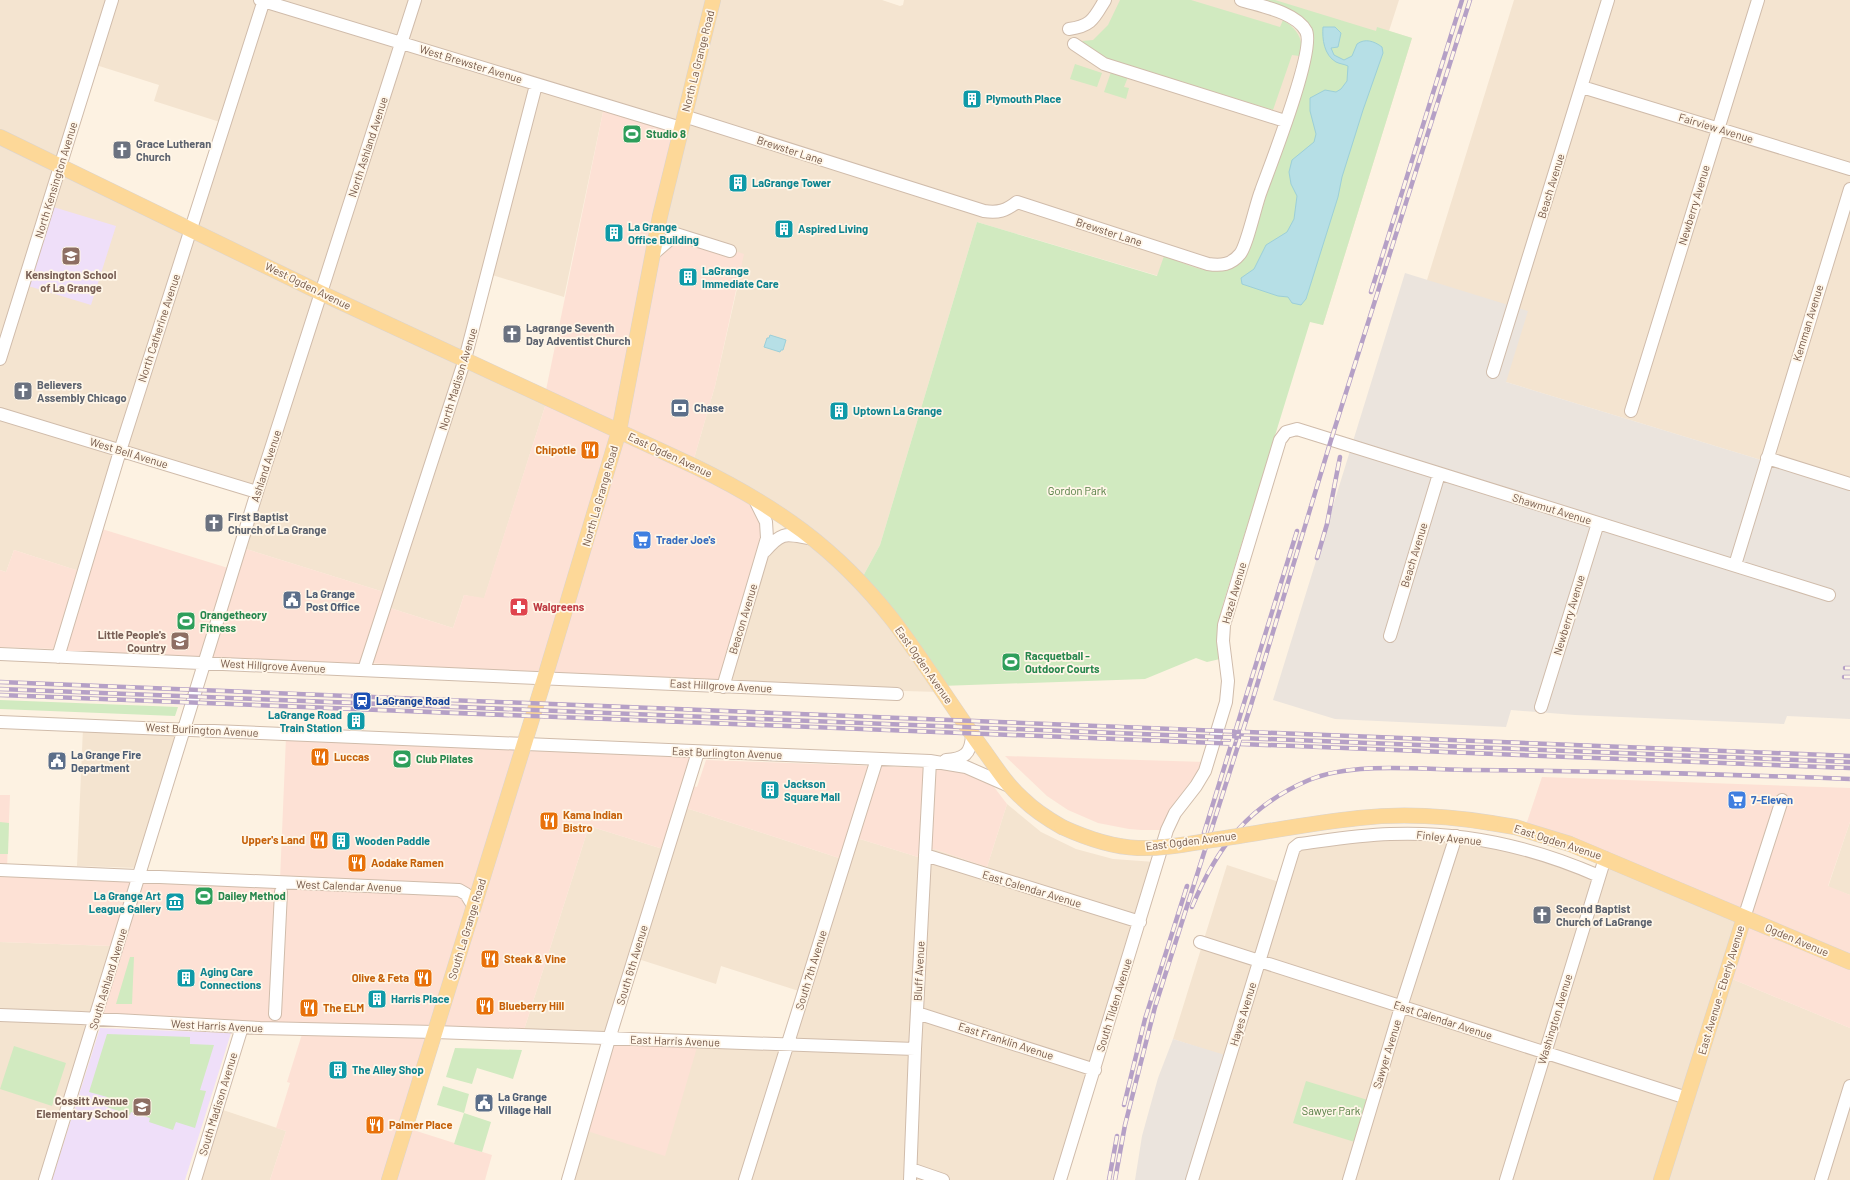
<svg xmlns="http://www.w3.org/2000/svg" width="1850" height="1180" viewBox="0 0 1850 1180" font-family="Barlow,sans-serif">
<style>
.residential{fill:#f4e4d0}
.commercial{fill:#fde1d5}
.industrial{fill:#ebe4dd}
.education{fill:#efdff9}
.green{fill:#d1eac0}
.water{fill:#b6dfe6;stroke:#9ccfd8}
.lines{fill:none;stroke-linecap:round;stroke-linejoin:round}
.minor-casing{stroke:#d0bcab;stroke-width:14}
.major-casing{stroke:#dbd4cf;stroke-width:16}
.minor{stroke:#fff;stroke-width:12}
.major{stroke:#fdd898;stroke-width:15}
.rail-casing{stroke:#b5a0c6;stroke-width:4.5}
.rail{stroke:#fff6e8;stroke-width:3;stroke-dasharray:9;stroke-linecap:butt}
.major-bridge-casing{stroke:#dbd4cf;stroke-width:16;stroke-linecap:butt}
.major-bridge{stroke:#fdd898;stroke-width:15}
.labels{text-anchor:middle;stroke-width:3.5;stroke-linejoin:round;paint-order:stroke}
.street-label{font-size:11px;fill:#755848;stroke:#fff6e8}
.culture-label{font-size:11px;font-weight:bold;fill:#0d838f;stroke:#fff6e8;text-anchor:start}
.leisure-label{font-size:11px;font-weight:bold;fill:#27864d;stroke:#fff6e8;text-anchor:start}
.worship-label{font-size:11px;font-weight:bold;fill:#5b616d;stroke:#fff6e8;text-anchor:start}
.education-label{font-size:11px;font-weight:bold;fill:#785e54;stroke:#fff6e8;text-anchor:end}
.service-label{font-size:11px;font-weight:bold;fill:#4e5e75;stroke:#fff6e8;text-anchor:start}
.food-label{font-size:11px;font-weight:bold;fill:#c56008;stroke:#fff6e8;text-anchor:start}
.park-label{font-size:11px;fill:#517b40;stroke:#fff6e8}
.shop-label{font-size:11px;font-weight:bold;fill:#366cbe;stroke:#fff6e8;text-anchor:start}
.health-label{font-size:11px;font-weight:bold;fill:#be3a42;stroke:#fff6e8;text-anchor:start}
.transit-label{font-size:11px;font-weight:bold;fill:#164399;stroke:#fff6e8;text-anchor:start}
</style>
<rect width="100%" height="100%" fill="#fdf2e2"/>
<path class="residential" d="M0,0h711l-33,130 -74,-23 -40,190 -75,-23 -22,84 -273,-131 32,-103 -72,-23 5,-16 -63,-20 -32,98 -64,-30z
M714,0h168l18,6 3,-1 1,-5h495l-10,31 23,7 -89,287 -346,-103 -97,323 -19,35 79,112 -216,-6 40,-133 14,-14 35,2 -120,-79 22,-76 26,-115 -77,-43z
M1514,0h336v487l-344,-105 -79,-102z
M0,145l463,216 -76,232 -144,-45 16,-53 -135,-41 -45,117 -65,-21 -8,22 -6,-2z
M466,362l81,38 -63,199 -20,-4 -11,33 -66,-21z
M83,728l96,4 -41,136 -61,-2z
M1007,804l34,28 35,17 37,10 42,3 -99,318h-488l16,-50 114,-86 86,4 18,-56 -81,-26 -5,18 -84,-27 -25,78 -84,-2 66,-207 77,24 14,-44 159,52 8,-23 71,22 16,-8 53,18z
M1850,822v73l-22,-8z
M1377,836l65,1 66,13 91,26 6,-18 139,60 -19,58 125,52v152h-664l39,-124 -52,-17 54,-174 58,19 10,-34z
M0,942l111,4 -20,66 -91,-3z
M0,1017l89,6 -48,157h-41z
M220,1109l66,22 -16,49h-73z"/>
<path class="commercial" d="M604,107l74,23 -62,298 -71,-33z
M664,228l80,26 -29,132 -22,76 -71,-33z
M547,400l69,35 -73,240 -174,-12 18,-56 66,21 11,-33 20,3z
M620,437l134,64 13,37 -44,147 -175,-9z
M102,529l126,39 -27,89 -136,-4z
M243,548l144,45 -24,74 -154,-7z
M14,550l65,21 -25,78 -54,-2v-77l6,2z
M286,737l233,10 -43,142 -196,-9z
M527,748l168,6 -29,96 -77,-24 -66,207 -83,-4z
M1005,756l201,6 -32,41 -13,27h-20l-12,-1 -31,-6 -30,-13 -21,-14z
M706,760l256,9 17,8 15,10 13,17 -20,63 -53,-18 -16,8 -71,-22 -8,23 -156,-51 6,-22 8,2z
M1542,777l308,11v34l-22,64 22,9v133l-125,-52 19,-58 -219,-90z
M0,795h10l-3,73h-7z
M0,874l136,6 -25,66 -111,-4z
M141,879l326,14 6,13 -40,124 -337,-11z
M303,1031l129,3 -46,146h-116l16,-49 -10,-3 14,-45 -3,-1z
M611,1042l87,2 -33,112 -81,-26z
M407,1128l85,27 -7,25h-94z"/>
<path class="industrial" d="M1405,273l123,38 -22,71 344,105v232l-63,-3 -3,8 -209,-9 -64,-5 -5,17 -171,-8 -62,-19z
M1173,1039l52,16 -39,125h-51l7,-44 16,-58z"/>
<path class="education" d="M50,206l66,20 -25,79 -66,-20z
M100,1028l131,5 -46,147h-133z"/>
<path class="green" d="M1120,0h71l89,27 3,-7c13,8 23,20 16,36l-7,-1 -19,55 -165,-51 -18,-8 -8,-10 11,-1 15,-15z
M1258,0h17l101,31 1,-4 35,11 -89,287 -13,-3 -87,282 -5,24 2,31 -13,3 -11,-4 -51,21 -204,7 -80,-106 19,-35 97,-323 180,54 7,-20c23,8 59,28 79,3 4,-4 6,-12 9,-17l58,-187c-1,-9 -1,-20 -3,-29 -6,-18 -34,-21 -49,-26z
M1075,64l27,9 -5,14 -27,-8z
M1111,72l17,5 -4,10 5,1 -3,11 -22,-7z
M0,700l178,7 -3,9 -175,-7z
M0,822l9,1 -1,31h-8z
M130,957h4l-2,47h-16z
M107,1034l83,3v7l24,1 -14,45 6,1 -11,37 -19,-6 -3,8 -24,-8 1,-4 -19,-6 -1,3 -26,-9 3,-9 -18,-5z
M14,1046l52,17 -14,43 -52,-17z
M455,1048l67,2 -9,29 -36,-11 -5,16 -26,-7z
M1306,1081l65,20 -13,42 -65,-20z
M443,1086l26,8 -5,19 27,9 -9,30 -28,-8 10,-31 -27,-8z"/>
<path class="water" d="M1323,27h12l6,6 -3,14 -7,1 3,7 10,5 8,-4 5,-12c8,-6 17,-3 25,3l1,6 -20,57 -21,67 -4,20 -32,102 -5,6 -9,-2 -4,-6 -10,-1 -36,-12 -1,-6 13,-9 12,-24 21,-13 7,-13 3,-23 -6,-12 -2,-12 3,-12 22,-18 2,-8 -6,-23v-13l15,-8 11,2 5,-3 6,-8 1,-15c-4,-2 -8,-2 -12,-4 -12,-7 -14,-23 -13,-35z
M770,335l16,5 -3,10h-2l-1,2 -16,-5 3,-9h2z"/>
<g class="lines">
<g class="minor-casing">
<path id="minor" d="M260,0l421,128
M1069,29c23,-3 25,-11 36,-29
M1074,44l30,20 181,57
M1582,87l268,82
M684,116l300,95c14,2 22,0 33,-9l191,62c13,2 23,1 32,-10 7,-8 16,-51 21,-63 9,-25 55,-142 45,-160 -10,-19 -46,-25 -65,-31
M652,255l24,-21 54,17
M0,359l112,-359
M1493,372l115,-372
M1631,411l127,-411
M0,414l257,78
M1767,458l83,26
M765,551c19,-22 22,-16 49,-12
M1735,565l115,-376
M1390,636l49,-162
M0,654l897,40
M58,657l62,-206 144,-451
M364,670l101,-311 71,-274
M723,687l44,-149 -1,-16 -12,-24
M1541,707l57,-184
M0,722l930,39 36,6 41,18
M946,760c18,-1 25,-6 26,-25
M925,855l215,67
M0,870l459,20 7,4 8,13
M1744,918l38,-118
M1200,942l487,156
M917,1013l178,57
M275,1014l6,-122
M0,1015l81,3 179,10 175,4 480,17
M911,1169l32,11
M45,1180l212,-688 158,-492
M195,1180l47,-153
M568,1180l41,-141 89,-287
M745,1180l132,-421
M910,1180l5,-131 15,-288
M1060,1180l107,-350 8,-17 21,-27 9,-15 21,-69 2,-21 -5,-40 1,-16 56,-185 6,-8 11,-3 532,166
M1192,1180l102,-332 5,-4c30,-4 60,-9 91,-10 72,-3 143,13 209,42
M1349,1180l52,-173 55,-171
M1506,1180l99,-322
M1821,1180l29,-94"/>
</g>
<g class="major-casing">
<path id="major" d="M0,137l321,156 375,174c80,39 140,81 196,152 33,43 61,90 93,133 12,17 23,34 38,47 12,12 25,20 39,28
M1491,823l24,4 55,17 280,118
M389,1180l156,-503 74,-246 41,-215 53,-216
M1661,1180l83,-262"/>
</g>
<use href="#minor" class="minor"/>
<use href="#major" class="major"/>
<g class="rail-casing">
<path id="rail" d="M1371,292l91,-292
M1317,558l10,-34 13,-67
M1845,668h5
M1844,677h6
M0,682l1850,74
M0,689l1850,73
M0,695l1850,73
M1204,833l93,-302
M1192,907c25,-60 56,-101 117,-127 45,-19 116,-10 165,-10 125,1 251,4 376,9
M1124,1105l21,-86 42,-133
M1109,1180l8,-44
M1115,1180l10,-55 30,-118 96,-302 80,-265 139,-440"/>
</g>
<use href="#rail" class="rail"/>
<g class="major-bridge-casing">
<path id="major-bridge" d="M1062,827c24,11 49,20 76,21 26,1 54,-5 81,-9 46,-7 93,-16 140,-21 44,-5 89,-2 132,5"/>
</g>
<use href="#major-bridge" class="major-bridge"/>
</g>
<defs>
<g id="building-square" transform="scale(1)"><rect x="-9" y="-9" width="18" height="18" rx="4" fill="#0f9aa8" stroke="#fff6e8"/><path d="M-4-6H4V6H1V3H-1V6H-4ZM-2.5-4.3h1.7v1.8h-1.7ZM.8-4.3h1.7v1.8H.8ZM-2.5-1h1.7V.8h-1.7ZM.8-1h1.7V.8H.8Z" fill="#fff"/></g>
<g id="stadium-square" transform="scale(1)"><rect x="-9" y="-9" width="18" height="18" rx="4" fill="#2e9e5b" stroke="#fff6e8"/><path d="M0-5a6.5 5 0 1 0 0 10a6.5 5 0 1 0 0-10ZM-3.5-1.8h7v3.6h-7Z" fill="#fff"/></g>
<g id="church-square" transform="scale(1)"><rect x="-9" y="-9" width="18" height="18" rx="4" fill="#6b7280" stroke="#fff6e8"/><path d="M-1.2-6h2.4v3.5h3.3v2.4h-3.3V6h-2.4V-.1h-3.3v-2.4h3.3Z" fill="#fff"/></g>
<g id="school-square" transform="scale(1)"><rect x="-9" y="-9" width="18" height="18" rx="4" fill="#8d6e63" stroke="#fff6e8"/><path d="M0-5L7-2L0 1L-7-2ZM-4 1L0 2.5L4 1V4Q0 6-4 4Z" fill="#fff"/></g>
<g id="bank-square" transform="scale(1)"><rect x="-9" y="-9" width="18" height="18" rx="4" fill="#5c6f8a" stroke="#fff6e8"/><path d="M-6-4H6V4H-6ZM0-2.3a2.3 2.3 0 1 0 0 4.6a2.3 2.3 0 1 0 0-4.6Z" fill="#fff"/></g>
<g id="restaurant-square" transform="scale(1)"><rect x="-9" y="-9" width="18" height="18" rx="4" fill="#e8710a" stroke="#fff6e8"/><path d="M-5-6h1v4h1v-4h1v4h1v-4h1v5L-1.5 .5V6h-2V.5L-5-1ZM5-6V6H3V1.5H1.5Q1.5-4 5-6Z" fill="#fff"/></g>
<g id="supermarket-square" transform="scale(1)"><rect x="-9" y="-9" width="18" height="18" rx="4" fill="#3f7fe0" stroke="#fff6e8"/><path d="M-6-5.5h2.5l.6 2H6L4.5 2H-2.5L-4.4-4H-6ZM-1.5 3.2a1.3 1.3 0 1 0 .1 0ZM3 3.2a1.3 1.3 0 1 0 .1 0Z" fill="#fff"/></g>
<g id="civic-square" transform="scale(1)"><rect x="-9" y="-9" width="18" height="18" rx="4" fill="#5c6f8a" stroke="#fff6e8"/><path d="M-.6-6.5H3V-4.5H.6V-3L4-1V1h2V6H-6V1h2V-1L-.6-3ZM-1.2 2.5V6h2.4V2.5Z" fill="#fff"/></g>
<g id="pharmacy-square" transform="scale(1)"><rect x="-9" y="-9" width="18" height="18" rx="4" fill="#e0444e" stroke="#fff6e8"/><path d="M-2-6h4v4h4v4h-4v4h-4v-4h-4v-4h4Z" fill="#fff"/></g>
<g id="station-square" transform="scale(1)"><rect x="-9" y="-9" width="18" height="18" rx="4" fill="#1a4fb4" stroke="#fff6e8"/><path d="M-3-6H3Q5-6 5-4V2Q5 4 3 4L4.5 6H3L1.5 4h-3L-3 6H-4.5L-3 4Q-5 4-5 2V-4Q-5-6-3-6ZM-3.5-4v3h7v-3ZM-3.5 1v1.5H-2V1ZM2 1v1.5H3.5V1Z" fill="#fff"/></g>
<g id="museum-square" transform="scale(1)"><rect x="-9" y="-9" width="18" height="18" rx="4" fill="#0f9aa8" stroke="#fff6e8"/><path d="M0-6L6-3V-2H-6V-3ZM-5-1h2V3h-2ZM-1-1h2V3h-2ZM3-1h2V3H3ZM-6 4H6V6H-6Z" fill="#fff"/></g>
</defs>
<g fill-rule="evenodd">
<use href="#building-square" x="972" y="99"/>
<use href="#stadium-square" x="632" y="134"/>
<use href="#church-square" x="122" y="150"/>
<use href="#building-square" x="738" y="183"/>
<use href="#building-square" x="784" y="229"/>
<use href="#building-square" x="614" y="233"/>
<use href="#school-square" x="71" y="256"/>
<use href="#building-square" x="688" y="277"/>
<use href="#church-square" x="512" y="334"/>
<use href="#church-square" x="23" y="391"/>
<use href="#bank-square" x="680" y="408"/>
<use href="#building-square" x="839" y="411"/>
<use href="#restaurant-square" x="590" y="450"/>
<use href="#church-square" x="214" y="523"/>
<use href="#supermarket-square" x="642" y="540"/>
<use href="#civic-square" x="292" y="600"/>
<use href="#pharmacy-square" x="519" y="607"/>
<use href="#stadium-square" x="186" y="621"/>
<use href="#school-square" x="180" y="641"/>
<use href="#stadium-square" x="1011" y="662"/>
<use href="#station-square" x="362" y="701"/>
<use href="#building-square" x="356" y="721"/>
<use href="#restaurant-square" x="320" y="757"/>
<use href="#stadium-square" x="402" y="759"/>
<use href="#civic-square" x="57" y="761"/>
<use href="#building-square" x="770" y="790"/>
<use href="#supermarket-square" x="1737" y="800"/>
<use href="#restaurant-square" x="549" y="821"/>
<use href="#restaurant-square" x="319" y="840"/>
<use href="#building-square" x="341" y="841"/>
<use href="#restaurant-square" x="357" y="863"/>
<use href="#stadium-square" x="204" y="896"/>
<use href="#museum-square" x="175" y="902"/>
<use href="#church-square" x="1542" y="915"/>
<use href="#restaurant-square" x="490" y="959"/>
<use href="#building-square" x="186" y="978"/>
<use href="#restaurant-square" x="423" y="978"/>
<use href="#building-square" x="377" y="999"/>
<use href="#restaurant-square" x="485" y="1006"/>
<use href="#restaurant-square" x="309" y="1008"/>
<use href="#building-square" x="338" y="1070"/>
<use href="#civic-square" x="484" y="1103"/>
<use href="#school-square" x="142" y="1107"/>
<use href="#restaurant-square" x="375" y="1125"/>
</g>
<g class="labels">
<g class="street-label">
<text transform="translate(698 61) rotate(-76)" y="4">North La Grange Road</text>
<text transform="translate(471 64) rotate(17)" y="4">West Brewster Avenue</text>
<text transform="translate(1716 128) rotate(17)" y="4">Fairview Avenue</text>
<text transform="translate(368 147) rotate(-72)" y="4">North Ashland Avenue</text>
<text transform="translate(790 150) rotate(18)" y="4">Brewster Lane</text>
<text transform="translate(56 180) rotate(-73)" y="4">North Kensington Avenue</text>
<text transform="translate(1551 186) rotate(-73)" y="4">Beach Avenue</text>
<text transform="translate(1694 205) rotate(-73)" y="4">Newberry Avenue</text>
<text transform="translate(1109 232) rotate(18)" y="4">Brewster Lane</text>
<text transform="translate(308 286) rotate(26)" y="4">West Ogden Avenue</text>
<text transform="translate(1808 323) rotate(-73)" y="4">Kemman Avenue</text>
<text transform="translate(159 328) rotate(-72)" y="4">North Catherine Avenue</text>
<text transform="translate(458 379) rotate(-73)" y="4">North Madison Avenue</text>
<text transform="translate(129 453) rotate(17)" y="4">West Bell Avenue</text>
<text transform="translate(670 455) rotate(25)" y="4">East Ogden Avenue</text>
<text transform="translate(266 466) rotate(-72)" y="4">Ashland Avenue</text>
<text transform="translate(600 496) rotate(-74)" y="4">North La Grange Road</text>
<text transform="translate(1552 509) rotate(17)" y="4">Shawmut Avenue</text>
<text transform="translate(1414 555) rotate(-73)" y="4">Beach Avenue</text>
<text transform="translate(1234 593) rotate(-74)" y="4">Hazel Avenue</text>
<text transform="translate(1569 615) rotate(-73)" y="4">Newberry Avenue</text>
<text transform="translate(743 619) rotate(-73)" y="4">Beacon Avenue</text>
<text transform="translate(924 665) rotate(55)" y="4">East Ogden Avenue</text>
<text transform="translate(273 666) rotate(3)" y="4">West Hillgrove Avenue</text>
<text transform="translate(721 686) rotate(3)" y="4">East Hillgrove Avenue</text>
<text transform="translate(202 730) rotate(3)" y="4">West Burlington Avenue</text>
<text transform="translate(727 753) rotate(2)" y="4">East Burlington Avenue</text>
<text transform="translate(1449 838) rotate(6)" y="4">Finley Avenue</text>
<text transform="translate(1191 841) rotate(-7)" y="4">East Ogden Avenue</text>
<text transform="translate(1558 842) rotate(18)" y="4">East Ogden Avenue</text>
<text transform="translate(349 886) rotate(2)" y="4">West Calendar Avenue</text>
<text transform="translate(1032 889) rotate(17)" y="4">East Calendar Avenue</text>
<text transform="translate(467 929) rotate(-73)" y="4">South La Grange Road</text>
<text transform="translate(1797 940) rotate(23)" y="4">Ogden Avenue</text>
<text transform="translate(632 965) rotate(-73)" y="4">South 6th Avenue</text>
<text transform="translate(811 970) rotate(-73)" y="4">South 7th Avenue</text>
<text transform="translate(919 971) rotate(-87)" y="4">Bluff Avenue</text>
<text transform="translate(108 979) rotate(-73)" y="4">South Ashland Avenue</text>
<text transform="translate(1721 990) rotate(-73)" y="4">East Avenue - Eberly Avenue</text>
<text transform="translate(1114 1005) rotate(-73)" y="4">South Tilden Avenue</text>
<text transform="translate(1243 1014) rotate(-73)" y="4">Hayes Avenue</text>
<text transform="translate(1555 1019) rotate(-73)" y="4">Washington Avenue</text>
<text transform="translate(1443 1020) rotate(18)" y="4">East Calendar Avenue</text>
<text transform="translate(217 1026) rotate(3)" y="4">West Harris Avenue</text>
<text transform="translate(675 1041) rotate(2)" y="4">East Harris Avenue</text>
<text transform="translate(1006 1041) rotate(18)" y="4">East Franklin Avenue</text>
<text transform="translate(1387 1054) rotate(-73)" y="4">Sawyer Avenue</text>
<text transform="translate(218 1104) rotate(-73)" y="4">South Madison Avenue</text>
</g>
<g class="culture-label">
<text x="986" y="103">Plymouth Place</text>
<text x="752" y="187">LaGrange Tower</text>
<text x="628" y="231">La Grange<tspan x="628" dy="13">Office Building</tspan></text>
<text x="798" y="233">Aspired Living</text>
<text x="702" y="275">LaGrange<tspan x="702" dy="13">Immediate Care</tspan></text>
<text x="853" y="415">Uptown La Grange</text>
<text x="342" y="719" text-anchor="end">LaGrange Road<tspan x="342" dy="13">Train Station</tspan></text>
<text x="784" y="788">Jackson<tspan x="784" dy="13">Square Mall</tspan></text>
<text x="355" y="845">Wooden Paddle</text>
<text x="161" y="900" text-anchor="end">La Grange Art<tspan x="161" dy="13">League Gallery</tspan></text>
<text x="200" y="976">Aging Care<tspan x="200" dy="13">Connections</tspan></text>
<text x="391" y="1003">Harris Place</text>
<text x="352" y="1074">The Alley Shop</text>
</g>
<g class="leisure-label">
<text x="646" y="138">Studio 8</text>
<text x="200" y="619">Orangetheory<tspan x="200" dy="13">Fitness</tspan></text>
<text x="1025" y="660">Racquetball -<tspan x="1025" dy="13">Outdoor Courts</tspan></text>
<text x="416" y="763">Club Pilates</text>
<text x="218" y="900">Dailey Method</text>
</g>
<g class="worship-label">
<text x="136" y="148">Grace Lutheran<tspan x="136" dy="13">Church</tspan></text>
<text x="526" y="332">Lagrange Seventh<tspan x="526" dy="13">Day Adventist Church</tspan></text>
<text x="37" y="389">Believers<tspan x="37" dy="13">Assembly Chicago</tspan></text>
<text x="228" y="521">First Baptist<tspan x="228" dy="13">Church of La Grange</tspan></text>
<text x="1556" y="913">Second Baptist<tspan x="1556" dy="13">Church of LaGrange</tspan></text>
</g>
<g class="education-label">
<text x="71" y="279" text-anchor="middle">Kensington School<tspan x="71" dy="13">of La Grange</tspan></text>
<text x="166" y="639">Little People's<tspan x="166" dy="13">Country</tspan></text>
<text x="128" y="1105">Cossitt Avenue<tspan x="128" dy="13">Elementary School</tspan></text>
</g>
<g class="service-label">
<text x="694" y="412">Chase</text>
<text x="306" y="598">La Grange<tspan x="306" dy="13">Post Office</tspan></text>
<text x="71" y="759">La Grange Fire<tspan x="71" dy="13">Department</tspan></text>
<text x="498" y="1101">La Grange<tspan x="498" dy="13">Village Hall</tspan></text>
</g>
<g class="food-label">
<text x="576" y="454" text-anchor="end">Chipotle</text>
<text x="334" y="761">Luccas</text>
<text x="563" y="819">Kama Indian<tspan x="563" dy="13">Bistro</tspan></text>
<text x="305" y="844" text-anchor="end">Upper's Land</text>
<text x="371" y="867">Aodake Ramen</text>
<text x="504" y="963">Steak &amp; Vine</text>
<text x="409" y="982" text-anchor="end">Olive &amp; Feta</text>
<text x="499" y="1010">Blueberry Hill</text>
<text x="323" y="1012">The ELM</text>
<text x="389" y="1129">Palmer Place</text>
</g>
<g class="park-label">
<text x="1077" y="495">Gordon Park</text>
<text x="1331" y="1115">Sawyer Park</text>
</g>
<g class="shop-label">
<text x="656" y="544">Trader Joe's</text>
<text x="1751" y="804">7-Eleven</text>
</g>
<g class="health-label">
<text x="533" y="611">Walgreens</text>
</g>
<g class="transit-label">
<text x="376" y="705">LaGrange Road</text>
</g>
</g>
</svg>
